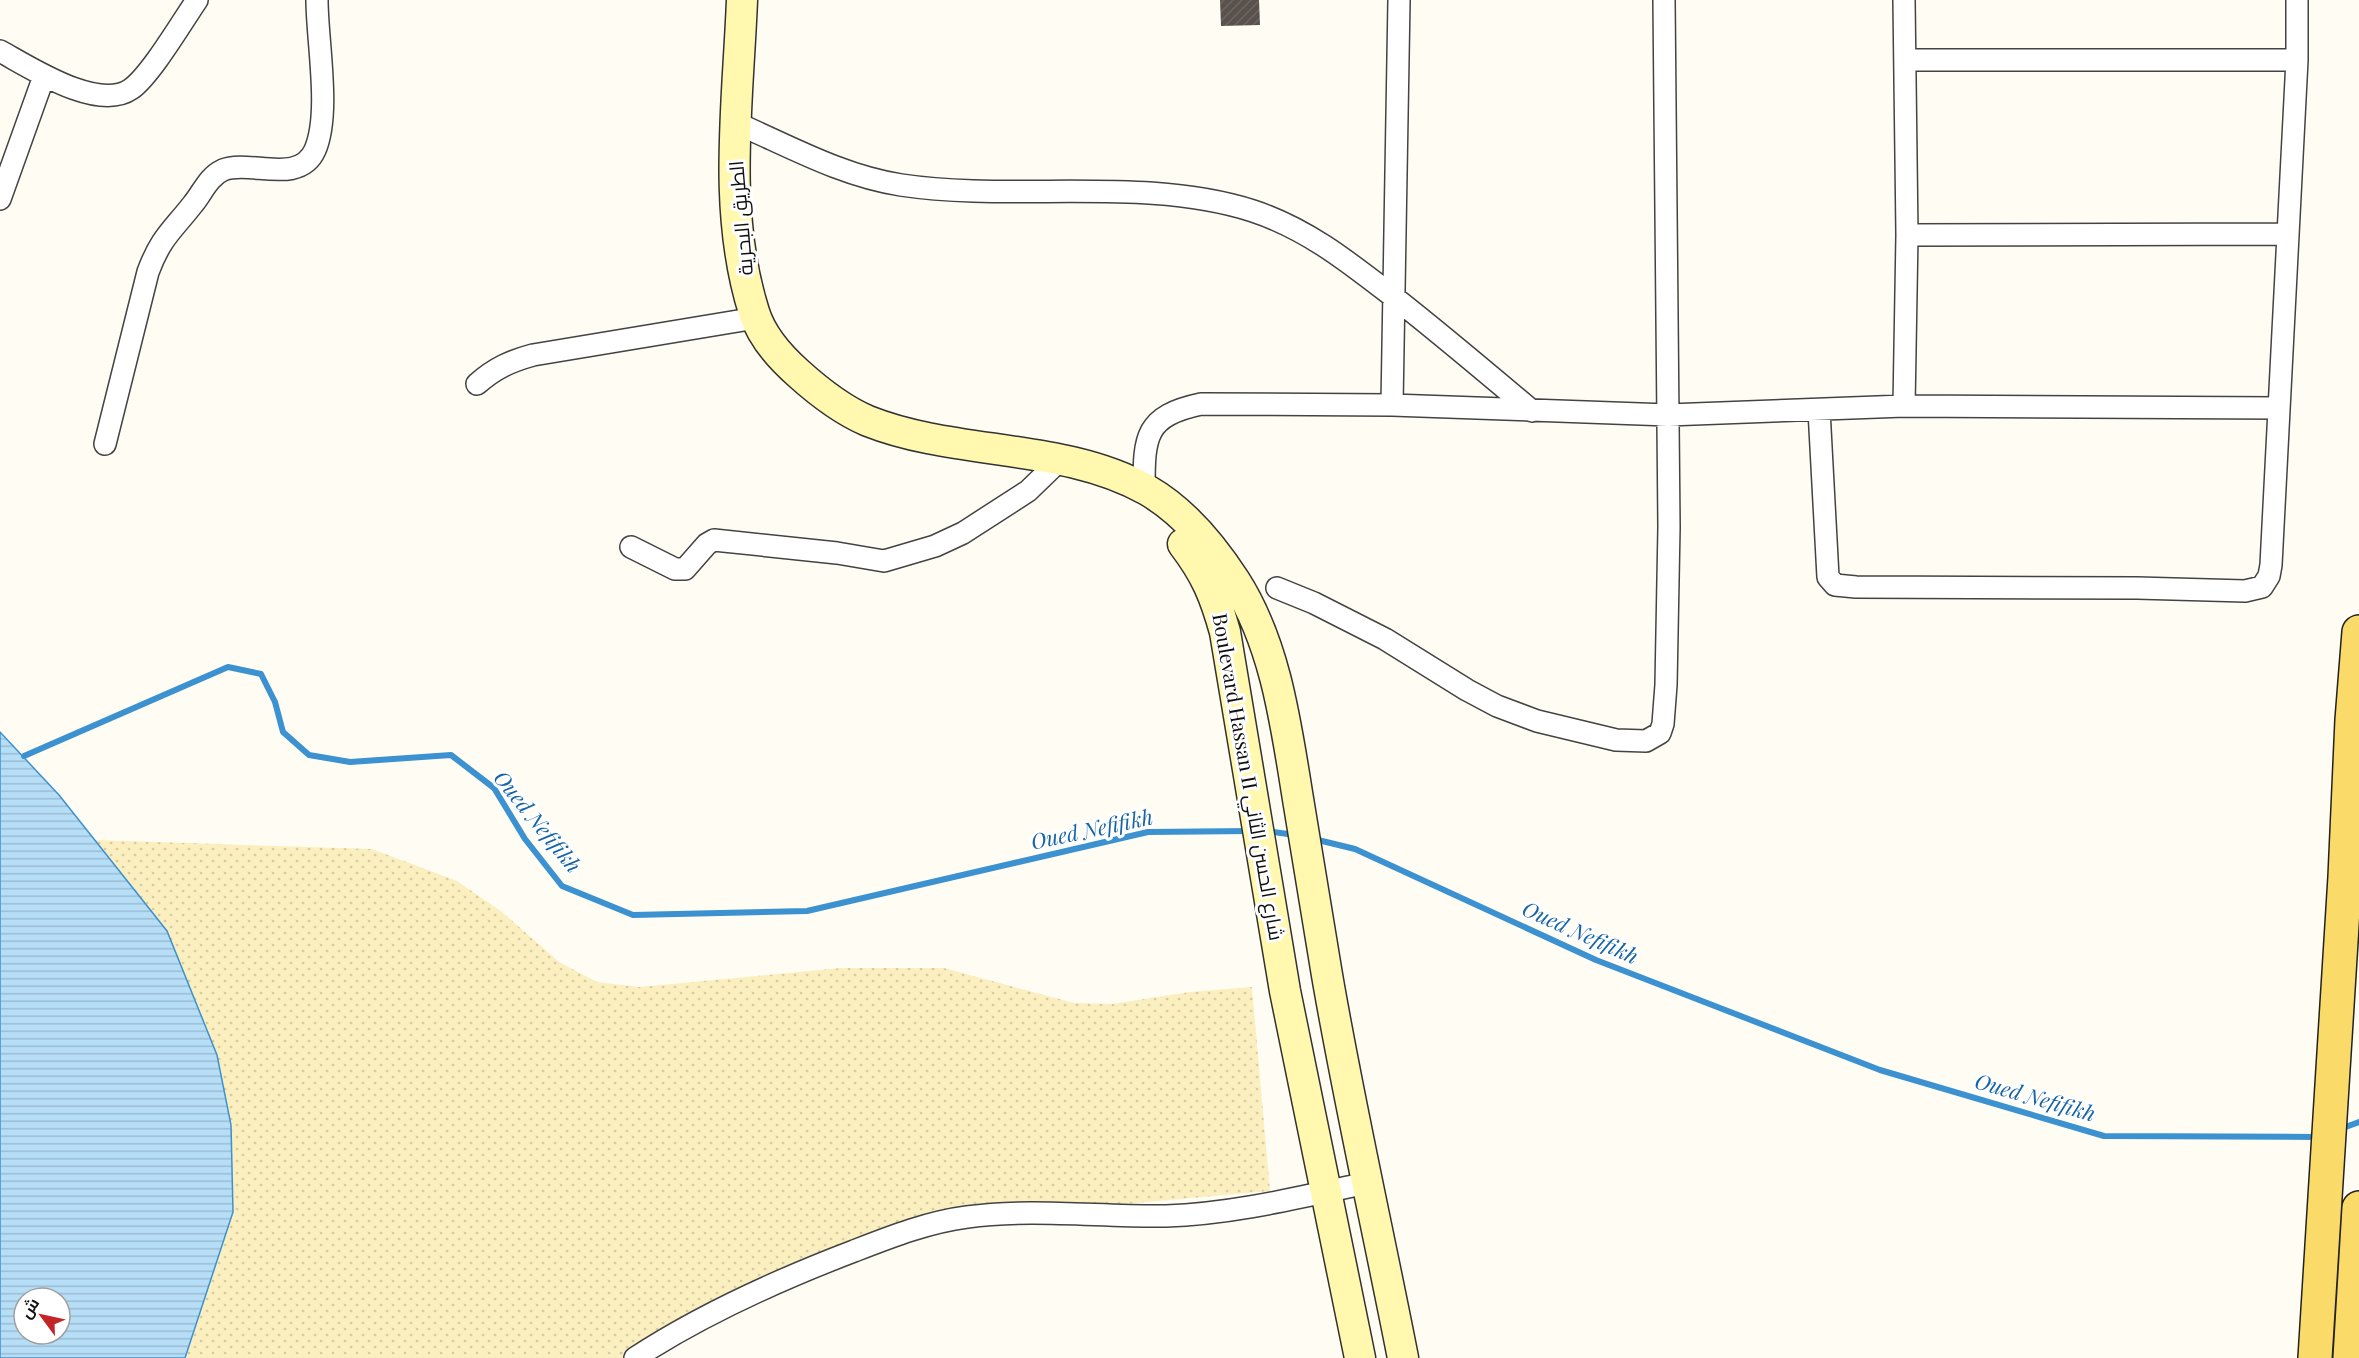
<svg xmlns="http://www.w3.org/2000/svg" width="2359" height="1358" viewBox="0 0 2359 1358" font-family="'Playfair Display',Cairo,serif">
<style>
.sand{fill:url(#sand-dots)}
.water{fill:url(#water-rules);stroke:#3c91d0;stroke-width:1.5;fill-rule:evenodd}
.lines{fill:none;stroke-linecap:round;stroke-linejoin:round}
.stream{stroke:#3c91d0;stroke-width:6}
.building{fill:url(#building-hatch)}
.minor-casing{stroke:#434343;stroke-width:24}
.secondary-casing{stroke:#323232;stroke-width:33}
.primary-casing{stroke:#212121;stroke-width:36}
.minor{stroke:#fff;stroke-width:21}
.secondary{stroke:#fff8ae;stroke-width:30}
.primary{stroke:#fada68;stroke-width:33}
.labels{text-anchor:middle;stroke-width:6;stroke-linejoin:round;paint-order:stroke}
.street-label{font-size:20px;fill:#101010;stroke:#fff}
.water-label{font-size:21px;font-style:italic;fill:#1663a5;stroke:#fff}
</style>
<defs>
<pattern id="sand-dots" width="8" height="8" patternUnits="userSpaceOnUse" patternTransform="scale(1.5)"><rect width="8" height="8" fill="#fbefbf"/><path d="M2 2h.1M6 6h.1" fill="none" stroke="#d6cca3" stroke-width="1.8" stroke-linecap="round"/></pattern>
<pattern id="water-rules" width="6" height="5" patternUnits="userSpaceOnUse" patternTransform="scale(1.5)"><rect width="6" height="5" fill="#b7def7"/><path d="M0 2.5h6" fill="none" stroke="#9cbdd3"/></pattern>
<pattern id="building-hatch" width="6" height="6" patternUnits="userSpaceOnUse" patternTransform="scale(1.5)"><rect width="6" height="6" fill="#59514c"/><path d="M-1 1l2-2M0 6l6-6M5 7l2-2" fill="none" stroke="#6c6561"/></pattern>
</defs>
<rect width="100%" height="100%" fill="#fffdf3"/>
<path class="sand" d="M95,840l277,9 85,32 45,31 57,50 38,20 42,5 202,-19h103l130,35 38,1 78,-12 62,-5 18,204 -378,34 -188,87 -69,46h-450l48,-146 -2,-87 -14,-70z"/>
<path class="water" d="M0,732l59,63 108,136 50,124 14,70 2,87 -48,146h-185zM24,1298h36v36h-36z"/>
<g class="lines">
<path class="stream" d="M24,756l204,-89 33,7 14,28 8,30 26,23 41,7 101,-7 43,33 31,51 37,47 71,29 174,-4 341,-79 103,-1
M1267,831l28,4
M1314,839l41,10 241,111 284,110 224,66 215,1
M2340,1129l19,-7"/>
</g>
<path class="building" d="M1220,0h39l1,25 -39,1z"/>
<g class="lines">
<g class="minor-casing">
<path id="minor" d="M1904,0l3,235 -3,171
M0,51c31,17 98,61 131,38 19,-13 51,-67 66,-89
M1905,60h392
M736,123c53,23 106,53 165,62 114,17 243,-9 352,26 55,18 98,53 142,87 47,37 92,75 137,113
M0,199l44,-123
M1907,235l381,-1
M477,384c18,-16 34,-23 56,-29l223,-37
M1392,405l7,-405
M1819,410l9,167 7,8 21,2 281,1 108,3 17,-4 7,-11 2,-11 26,-505v-60
M105,444l43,-172c13,-35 24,-41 45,-68 10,-12 15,-27 30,-34 26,-11 76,16 92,-20 16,-37 2,-109 2,-150
M1144,489c0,-53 1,-73 57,-85l191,1 276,10 236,-9 375,2
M631,547l44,22h10l22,-25 7,-4 123,13 47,8 51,-15 28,-13 65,-42 31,-30
M1277,588l37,15 71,36 82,51 30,16 40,15 79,19 30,1 14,-8 3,-9 3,-39 3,-158 -5,-527
M635,1358c69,-45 143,-78 219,-107 36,-14 74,-29 113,-34 66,-9 132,0 199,-1 67,-2 135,-19 201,-33"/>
</g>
<g class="secondary-casing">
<path id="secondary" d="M742,0c-4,103 -20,211 12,312 7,23 26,45 44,61 21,19 44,37 70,48 88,35 196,22 279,69 35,20 66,57 88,91 41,64 51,144 63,218 10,59 19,118 29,176 22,128 51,255 76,383
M1183,544c23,30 32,52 42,88l60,359 75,367"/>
</g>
<g class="primary-casing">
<path id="primary" d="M2315,1358l30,-481 7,-157 7,-88
M2350,1358l9,-150"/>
</g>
<use href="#minor" class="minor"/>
<use href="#secondary" class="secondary"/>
<use href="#primary" class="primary"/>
</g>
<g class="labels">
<g class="street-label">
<text transform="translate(741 218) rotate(-95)" y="7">الطريق البحرية</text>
<text transform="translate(1248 777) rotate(80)" y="7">Boulevard Hassan II شارع الحسن الثاني</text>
</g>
<g class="water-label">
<text transform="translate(537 822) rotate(51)" y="7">Oued Nefifikh</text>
<text transform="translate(1092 830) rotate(-12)" y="7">Oued Nefifikh</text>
<text transform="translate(1580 933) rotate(24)" y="7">Oued Nefifikh</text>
<text transform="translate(2035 1098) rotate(16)" y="7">Oued Nefifikh</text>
</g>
</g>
<g transform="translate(42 1316) rotate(303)"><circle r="28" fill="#ffffff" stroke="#9f9f9f" stroke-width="1.5"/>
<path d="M0-4.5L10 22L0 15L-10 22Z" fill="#c32428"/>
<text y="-9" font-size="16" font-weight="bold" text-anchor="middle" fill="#101010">ش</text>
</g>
</svg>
